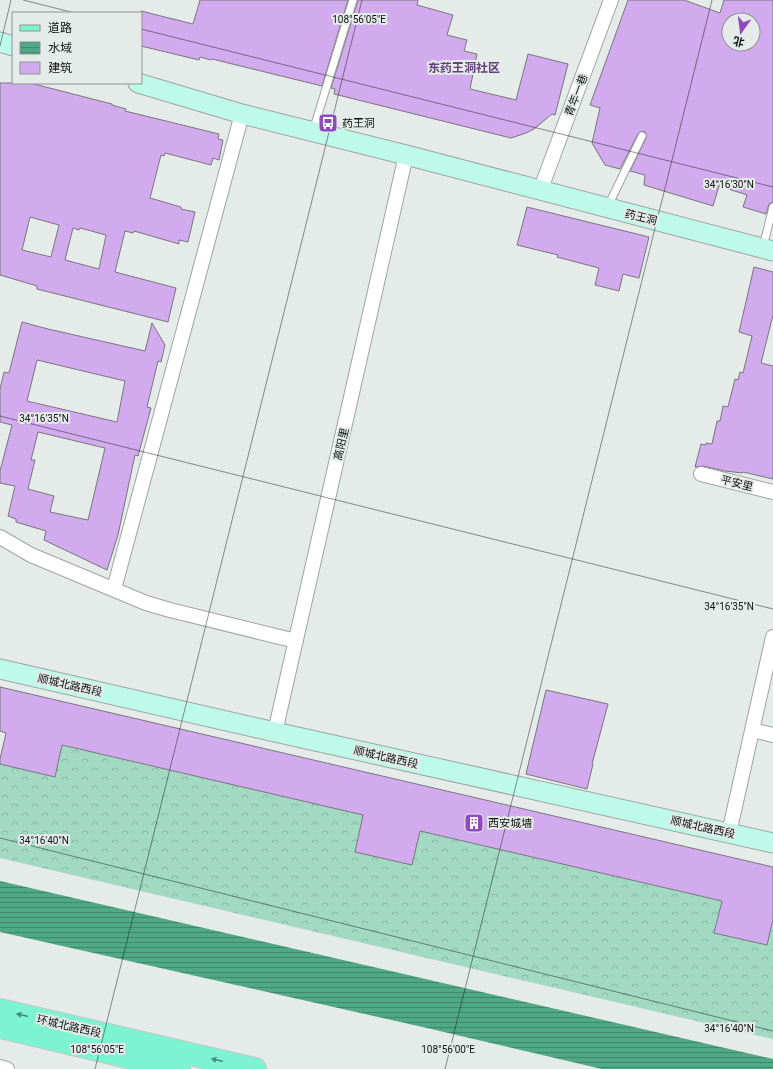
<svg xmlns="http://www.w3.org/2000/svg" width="773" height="1069" viewBox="0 0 773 1069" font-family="Roboto,'Noto Sans SC',sans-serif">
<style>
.forest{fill:url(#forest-crowns)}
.water{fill:url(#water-rules)}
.building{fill:#d1abed;stroke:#79767b;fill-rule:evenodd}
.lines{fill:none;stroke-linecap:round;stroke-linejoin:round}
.lane-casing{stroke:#9fa4a2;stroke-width:9}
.street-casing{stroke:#9fa4a2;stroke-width:16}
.secondary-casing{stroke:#9fa4a2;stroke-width:21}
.primary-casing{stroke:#c5c6c5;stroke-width:24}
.lane{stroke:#fff;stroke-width:7}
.street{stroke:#fff;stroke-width:14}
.secondary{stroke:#befae8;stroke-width:19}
.primary{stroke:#7cf4d2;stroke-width:22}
.oneway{fill:#4a8d7a}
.ticks{fill:none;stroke:#0e100f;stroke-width:1;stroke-opacity:0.45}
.labels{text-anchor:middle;stroke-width:4;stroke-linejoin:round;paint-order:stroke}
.street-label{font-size:11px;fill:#0e100f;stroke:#e5ebe9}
.poi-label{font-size:11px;fill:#0e100f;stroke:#e5ebe9;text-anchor:start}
.neighbourhood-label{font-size:12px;font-weight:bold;fill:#64417c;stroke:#e5ebe9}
.ticks-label{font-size:10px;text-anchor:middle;fill:#0e100f;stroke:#e5ebe9;stroke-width:4;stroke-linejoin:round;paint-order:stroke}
</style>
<defs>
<pattern id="forest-crowns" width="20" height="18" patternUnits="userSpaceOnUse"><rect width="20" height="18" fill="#a2d9c2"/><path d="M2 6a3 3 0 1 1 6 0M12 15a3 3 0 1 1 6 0" fill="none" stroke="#8ab9a6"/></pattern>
<pattern id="water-rules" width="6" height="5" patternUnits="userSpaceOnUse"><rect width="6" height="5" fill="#4fa888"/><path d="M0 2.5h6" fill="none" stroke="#40876e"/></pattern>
</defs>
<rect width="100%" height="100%" fill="#e5ebe9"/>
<path class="forest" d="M62,745l301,70 -8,37 65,-21 302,70 -8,31 59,-13v120l-773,-181v-94z"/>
<path class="water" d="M0,881l773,178v10h-171l-175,-41 -427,-96z"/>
<path class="building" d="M200,0h148l-26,86 -110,-27 -1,1 -11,-3 -1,3 -58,-14v-35l52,13z
M358,0h60l-1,5 36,10 -6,20 20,5 -3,11 13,3 -7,35 46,11 12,-46 40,10 -13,51 -3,-1 -18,15 -8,4 -15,5 -177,-44 1,-5 -4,-1z
M628,0h56l36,13 4,-13h49v202l-4,2 -3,10 -23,-7 4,-12 -28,-9 -6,20 -69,-21 1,-10 -15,-4 16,-33v-4l-2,-3 -4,1 -2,2 -18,35 -15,-4 -13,-22 8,-35 -10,-3zM729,20h24v24h-24z
M0,83h30l82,21v1l14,4 -1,2 94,23 -1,5 5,1 -4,20 -6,-2 -2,7 -46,-12 -1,3 -3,-1 -11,43 31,9v2l14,3 -7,30 -9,-2v4l-45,-13 -1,2 -8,-2 -10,41 61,16 -8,34 -131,-33v-3l-37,-11zM30,217l29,8 -8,32 -29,-7zM73,228l6,2 1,-2 26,7 -7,34 -34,-9z
M527,207l122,30 -10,41 -16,-4 -4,17 -24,-6 4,-17 -42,-11 1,-2 -41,-10z
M754,267l19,5v43l-12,48 12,3v113l-30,-7 -1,1 -17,-2 -22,-5 -8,1 6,-23 5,1v-2l6,1 5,-23h3l3,-15 5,1 7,-28 3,1 2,-8 3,1 9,-37 -13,-4z
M22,322l26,7 97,22 7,-28 13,22 -4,17 -3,-1 -11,46 4,1 -13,48 -3,-1 -6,28 -11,52 -11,35 -63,-30 2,-9 -30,-9v-3l-8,-3 7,-30 -15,-3v-12l12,-46 -12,-3v-33l4,-17 5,1zM37,360l88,21 -8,41 -90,-21zM38,432l67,16 -17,72 -38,-8 4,-16 -26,-7 7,-29h-4z
M0,687l773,180v52l-6,26 -53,-12 8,-32 -302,-70 -8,34 -57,-13 8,-37 -301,-70 -7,32 -55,-13v-5l6,-26 -6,-2z
M546,690l62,14 -16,60h1l-6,25 -61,-15z"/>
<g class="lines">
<g class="lane-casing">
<path id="lane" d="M313,131l40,-131
M608,206l34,-70
M763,247l10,-40"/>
</g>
<g class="street-casing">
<path id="street" d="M540,191l71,-191
M701,474l72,18
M0,537l31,18 115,48 24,7 126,31
M114,589l128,-475
M752,730l21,5
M275,732l131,-577
M729,833l44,-196
M0,1067l7,2"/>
</g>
<g class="secondary-casing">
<path id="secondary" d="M0,42l13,4
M138,83l104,31 164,41 367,96
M0,669l275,63 498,111"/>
</g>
<g class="primary-casing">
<path id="primary" d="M0,1010l255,59
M0,1027l179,42"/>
</g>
<use href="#lane" class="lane"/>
<use href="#street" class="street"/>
<use href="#secondary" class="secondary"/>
<use href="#primary" class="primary"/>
</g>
<defs><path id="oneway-solid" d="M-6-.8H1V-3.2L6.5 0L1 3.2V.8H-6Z"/></defs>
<g class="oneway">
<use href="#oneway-solid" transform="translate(22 1015) rotate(-167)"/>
<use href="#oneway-solid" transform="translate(217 1060) rotate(-167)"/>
</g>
<path class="ticks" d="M23,0l52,13M141,29l632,158M0,46l11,-46M0,416l773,193M0,838l773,193M95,1069l267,-1069M445,1069l267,-1069"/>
<defs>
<g id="bus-square" transform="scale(1)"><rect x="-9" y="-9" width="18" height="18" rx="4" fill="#914abd" stroke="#e5ebe9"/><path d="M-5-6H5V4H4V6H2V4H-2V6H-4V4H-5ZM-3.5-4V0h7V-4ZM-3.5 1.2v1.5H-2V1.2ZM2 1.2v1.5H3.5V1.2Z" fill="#fff"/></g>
<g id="building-square" transform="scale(1)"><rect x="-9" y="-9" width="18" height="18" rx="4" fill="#914abd" stroke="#e5ebe9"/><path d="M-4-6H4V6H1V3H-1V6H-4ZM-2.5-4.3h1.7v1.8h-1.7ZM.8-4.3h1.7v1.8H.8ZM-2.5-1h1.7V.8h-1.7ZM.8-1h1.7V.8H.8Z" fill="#fff"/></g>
</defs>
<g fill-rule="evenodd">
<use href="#bus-square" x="328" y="123"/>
<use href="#building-square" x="474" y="823"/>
</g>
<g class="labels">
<g class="street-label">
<text transform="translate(576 95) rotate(-69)" y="4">青年一巷</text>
<text transform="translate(641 217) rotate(14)" y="4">药王洞</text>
<text transform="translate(341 444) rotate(-77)" y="4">高阳里</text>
<text transform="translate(737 483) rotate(14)" y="4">平安里</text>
<text transform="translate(70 685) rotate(13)" y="4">顺城北路西段</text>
<text transform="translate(386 757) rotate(13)" y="4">顺城北路西段</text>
<text transform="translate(703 827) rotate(13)" y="4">顺城北路西段</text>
<text transform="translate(69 1026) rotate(13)" y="4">环城北路西段</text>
</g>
<g class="poi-label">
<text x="342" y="127">药王洞</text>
<text x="488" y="827">西安城墙</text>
</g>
<g class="neighbourhood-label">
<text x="464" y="72">东药王洞社区</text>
</g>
</g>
<g class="ticks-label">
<text x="359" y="23">108°56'05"E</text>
<text x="729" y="188">34°16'30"N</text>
<text x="44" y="422">34°16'35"N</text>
<text x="729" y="610">34°16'35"N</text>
<text x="44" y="844">34°16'40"N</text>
<text x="729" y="1032">34°16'40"N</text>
<text x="97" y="1053">108°56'05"E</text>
<text x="448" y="1053">108°56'00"E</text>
</g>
<rect x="12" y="12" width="130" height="72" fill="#e5ebe9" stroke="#8f9392"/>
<rect x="20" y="25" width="20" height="6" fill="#7cf4d2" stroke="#8f9392"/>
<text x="48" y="32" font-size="12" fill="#0e100f">道路</text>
<rect x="20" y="42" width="20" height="12" fill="url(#water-rules)" stroke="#8f9392"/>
<text x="48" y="52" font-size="12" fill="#0e100f">水域</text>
<rect x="20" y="62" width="20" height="12" fill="#d1abed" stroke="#8f9392"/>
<text x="48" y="72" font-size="12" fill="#0e100f">建筑</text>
<g transform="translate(741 32) rotate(194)"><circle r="19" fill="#e5ebe9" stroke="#8f9392"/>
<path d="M0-3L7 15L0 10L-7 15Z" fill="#914abd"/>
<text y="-6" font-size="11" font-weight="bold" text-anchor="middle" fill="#0e100f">北</text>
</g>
</svg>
